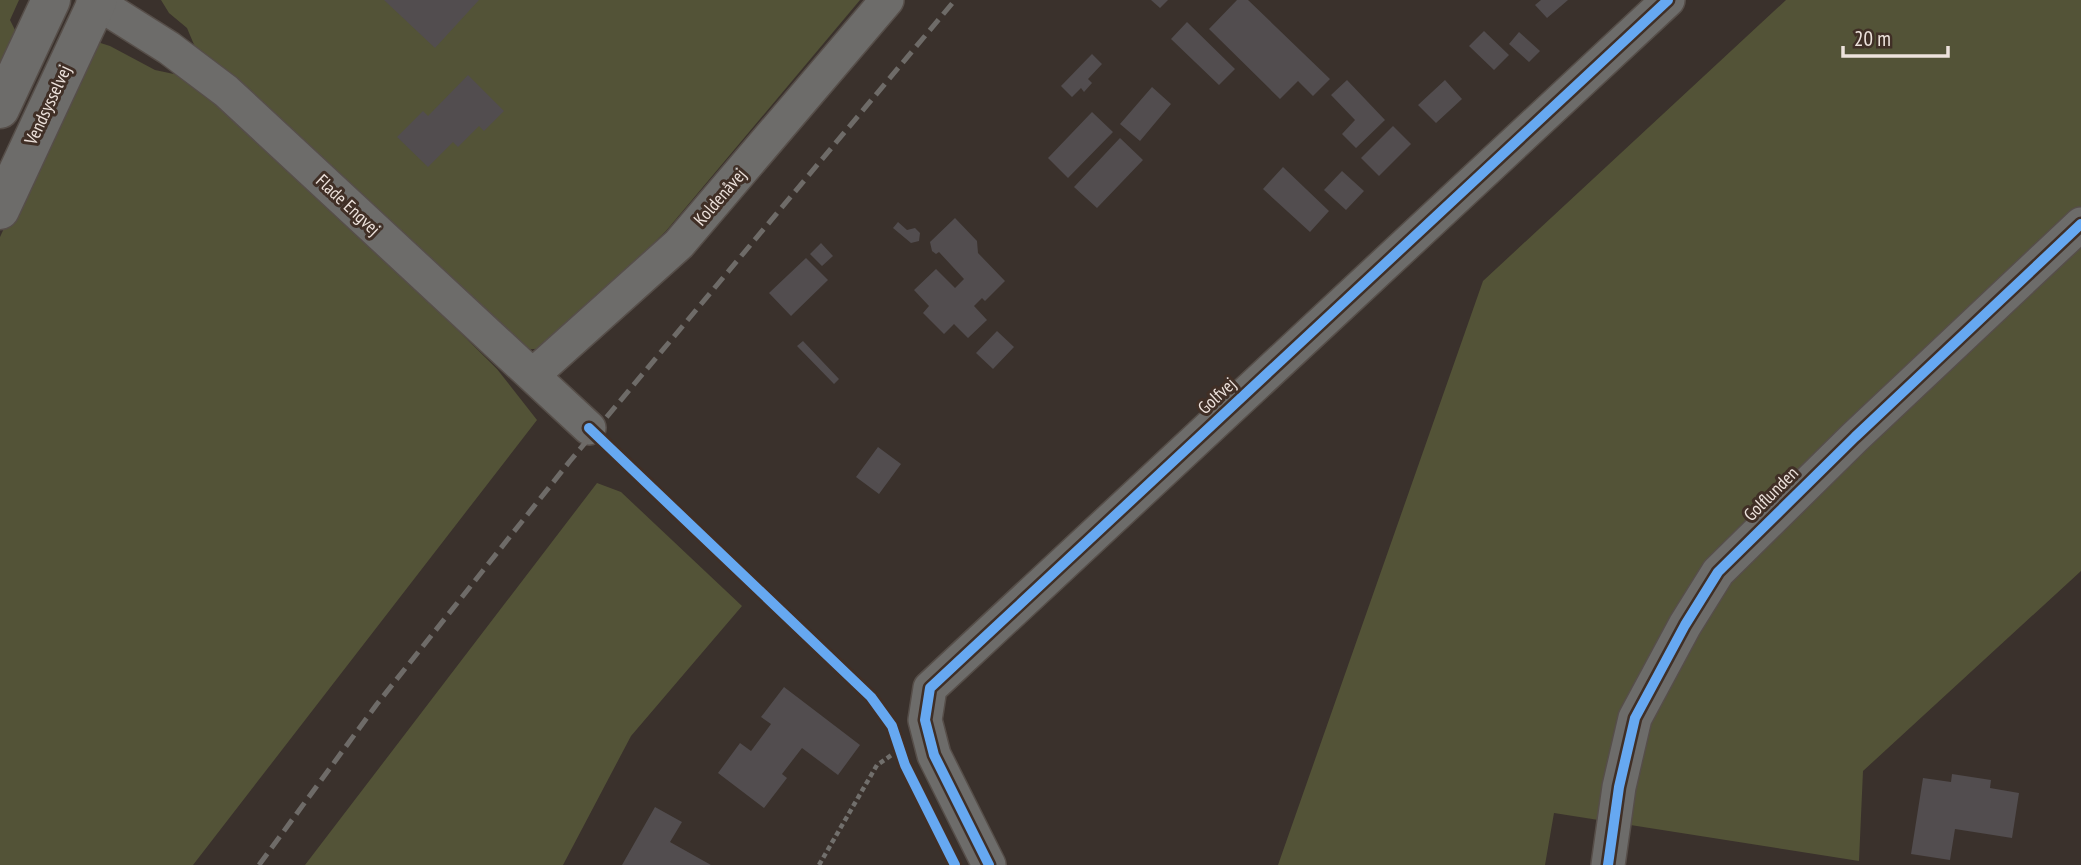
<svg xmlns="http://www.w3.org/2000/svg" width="2081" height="865" viewBox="0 0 2081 865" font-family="'PT Sans Narrow',sans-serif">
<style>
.green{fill:#535337}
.building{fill:#524d4f}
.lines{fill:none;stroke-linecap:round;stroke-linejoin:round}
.minor-casing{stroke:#564e49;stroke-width:36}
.tertiary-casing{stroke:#564e49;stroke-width:41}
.path{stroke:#716f6c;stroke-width:4.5;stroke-dasharray:5 3.5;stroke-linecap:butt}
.minor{stroke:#6d6c6a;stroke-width:33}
.tertiary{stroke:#6d6c6a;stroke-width:38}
.rail{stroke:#6e6b68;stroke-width:5;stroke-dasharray:14 7;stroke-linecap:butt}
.cycleway-casing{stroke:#402f26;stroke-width:15}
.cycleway{stroke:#66a8f1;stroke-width:10}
.labels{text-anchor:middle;stroke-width:6;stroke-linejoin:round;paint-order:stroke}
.street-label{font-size:18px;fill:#ede2dc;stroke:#402f26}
</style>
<rect width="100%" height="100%" fill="#3a312c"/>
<path class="green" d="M0,0h19l-9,20 10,20 -20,45z
M161,0h699l-194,231 -119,117 -26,2 -275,-264 -51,-39 -8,-19 -18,-15z
M1786,0h295v571l-218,200 -4,90 -305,-48 -9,52h-267l205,-584z
M91,40l19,6 45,24 33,7 53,38 256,254 40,51 -344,445h-193v-628z
M597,483l24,9 121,114 -111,130 -68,129h-258z"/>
<path class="building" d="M384,0h95l-44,48z
M1151,0h17l-8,8z
M1237,0h11l82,79 -17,17 -15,-15 -18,18 -71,-70z
M1541,0h27l-21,18 -12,-13z
M1187,22l48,47 -16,16 -48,-46z
M1484,31l25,24 -15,15 -25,-24z
M1519,32l21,19 -11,11 -20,-18z
M1092,54l10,10 -14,15 4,4 -8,9 -3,-4 -9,9 -11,-11z
M468,75l36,36 -20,20 -5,-5 -21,21 -5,-5 -25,25 -31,-30 26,-26 5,5z
M1347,80l38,40 -29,28 -14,-14 13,-14 -24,-25z
M1445,80l17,19 -26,24 -18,-18z
M1152,87l19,17 -31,37 -20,-17z
M1092,112l21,20 -45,46 -20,-20z
M1393,126l18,18 -32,32 -18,-18z
M1120,138l23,22 -46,48 -23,-21z
M1283,167l46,44 -19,21 -47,-43z
M1342,171l22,20 -18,19 -22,-20z
M955,218l22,23 1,12 27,28 -20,20 -3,-3 -8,8 13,14 -19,18 -14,-14 -10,10 -21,-21 6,-7 -15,-16 22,-21 19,19 9,-9 -25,-27 -3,2 -4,-3 -2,-9z
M898,222l9,8 8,-2 5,5 -1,8 -8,2 -18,-15z
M821,243l12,13 -11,10 -12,-12z
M806,258l22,22 -37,36 -22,-23z
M997,331l17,16 -21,22 -17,-16z
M803,341l36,38 -5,5 -37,-38z
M878,447l23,17 -22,30 -23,-17z
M784,687l76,58 -22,30 -36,-27 -20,26 5,4 -23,30 -46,-35 22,-30 11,8 20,-27 -10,-7z
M1952,774l39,6 -1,8 29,5 -7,45 -57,-9 -5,31 -39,-6 12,-76 28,4z
M655,807l27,15 -12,20 41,23h-89z"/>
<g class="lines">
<g class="minor-casing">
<path id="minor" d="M93,0l76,48 57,43 363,337
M533,375l146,-131 208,-244
M989,865l-55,-110 -9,-35 5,-32 738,-688
M1608,865l11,-78 16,-69 50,-93 33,-53 137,-135 226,-213"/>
</g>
<g class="tertiary-casing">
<path id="tertiary" d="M0,109l51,-109
M0,210l98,-210"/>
</g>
<path class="path" d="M819,865l58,-100 22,-15"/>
<use href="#minor" class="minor"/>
<use href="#tertiary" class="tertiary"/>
<path class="rail" d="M259,865l118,-161 193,-243 385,-461"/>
<g class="cycleway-casing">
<path id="cycleway" d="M589,428l282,269 21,29 13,39 50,100
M989,865l-55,-110 -9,-35 5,-32 738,-688
M1608,865l11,-78 16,-69 50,-93 33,-53 137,-135 226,-213"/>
</g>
<use href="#cycleway" class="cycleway"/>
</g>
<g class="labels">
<g class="street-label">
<text transform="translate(48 105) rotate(-65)" y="6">Vendsysselvej</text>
<text transform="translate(720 197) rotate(-49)" y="6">Koldenåvej</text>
<text transform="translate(348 205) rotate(43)" y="6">Flade Engvej</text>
<text transform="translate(1217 396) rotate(-43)" y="6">Golfvej</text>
<text transform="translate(1771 494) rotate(-45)" y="6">Golflunden</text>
</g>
</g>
<path d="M1843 46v10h105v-10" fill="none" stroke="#ede2dc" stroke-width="3.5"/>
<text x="1854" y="46" font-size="21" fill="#ede2dc" stroke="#402f26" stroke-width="5" paint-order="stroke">20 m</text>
</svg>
